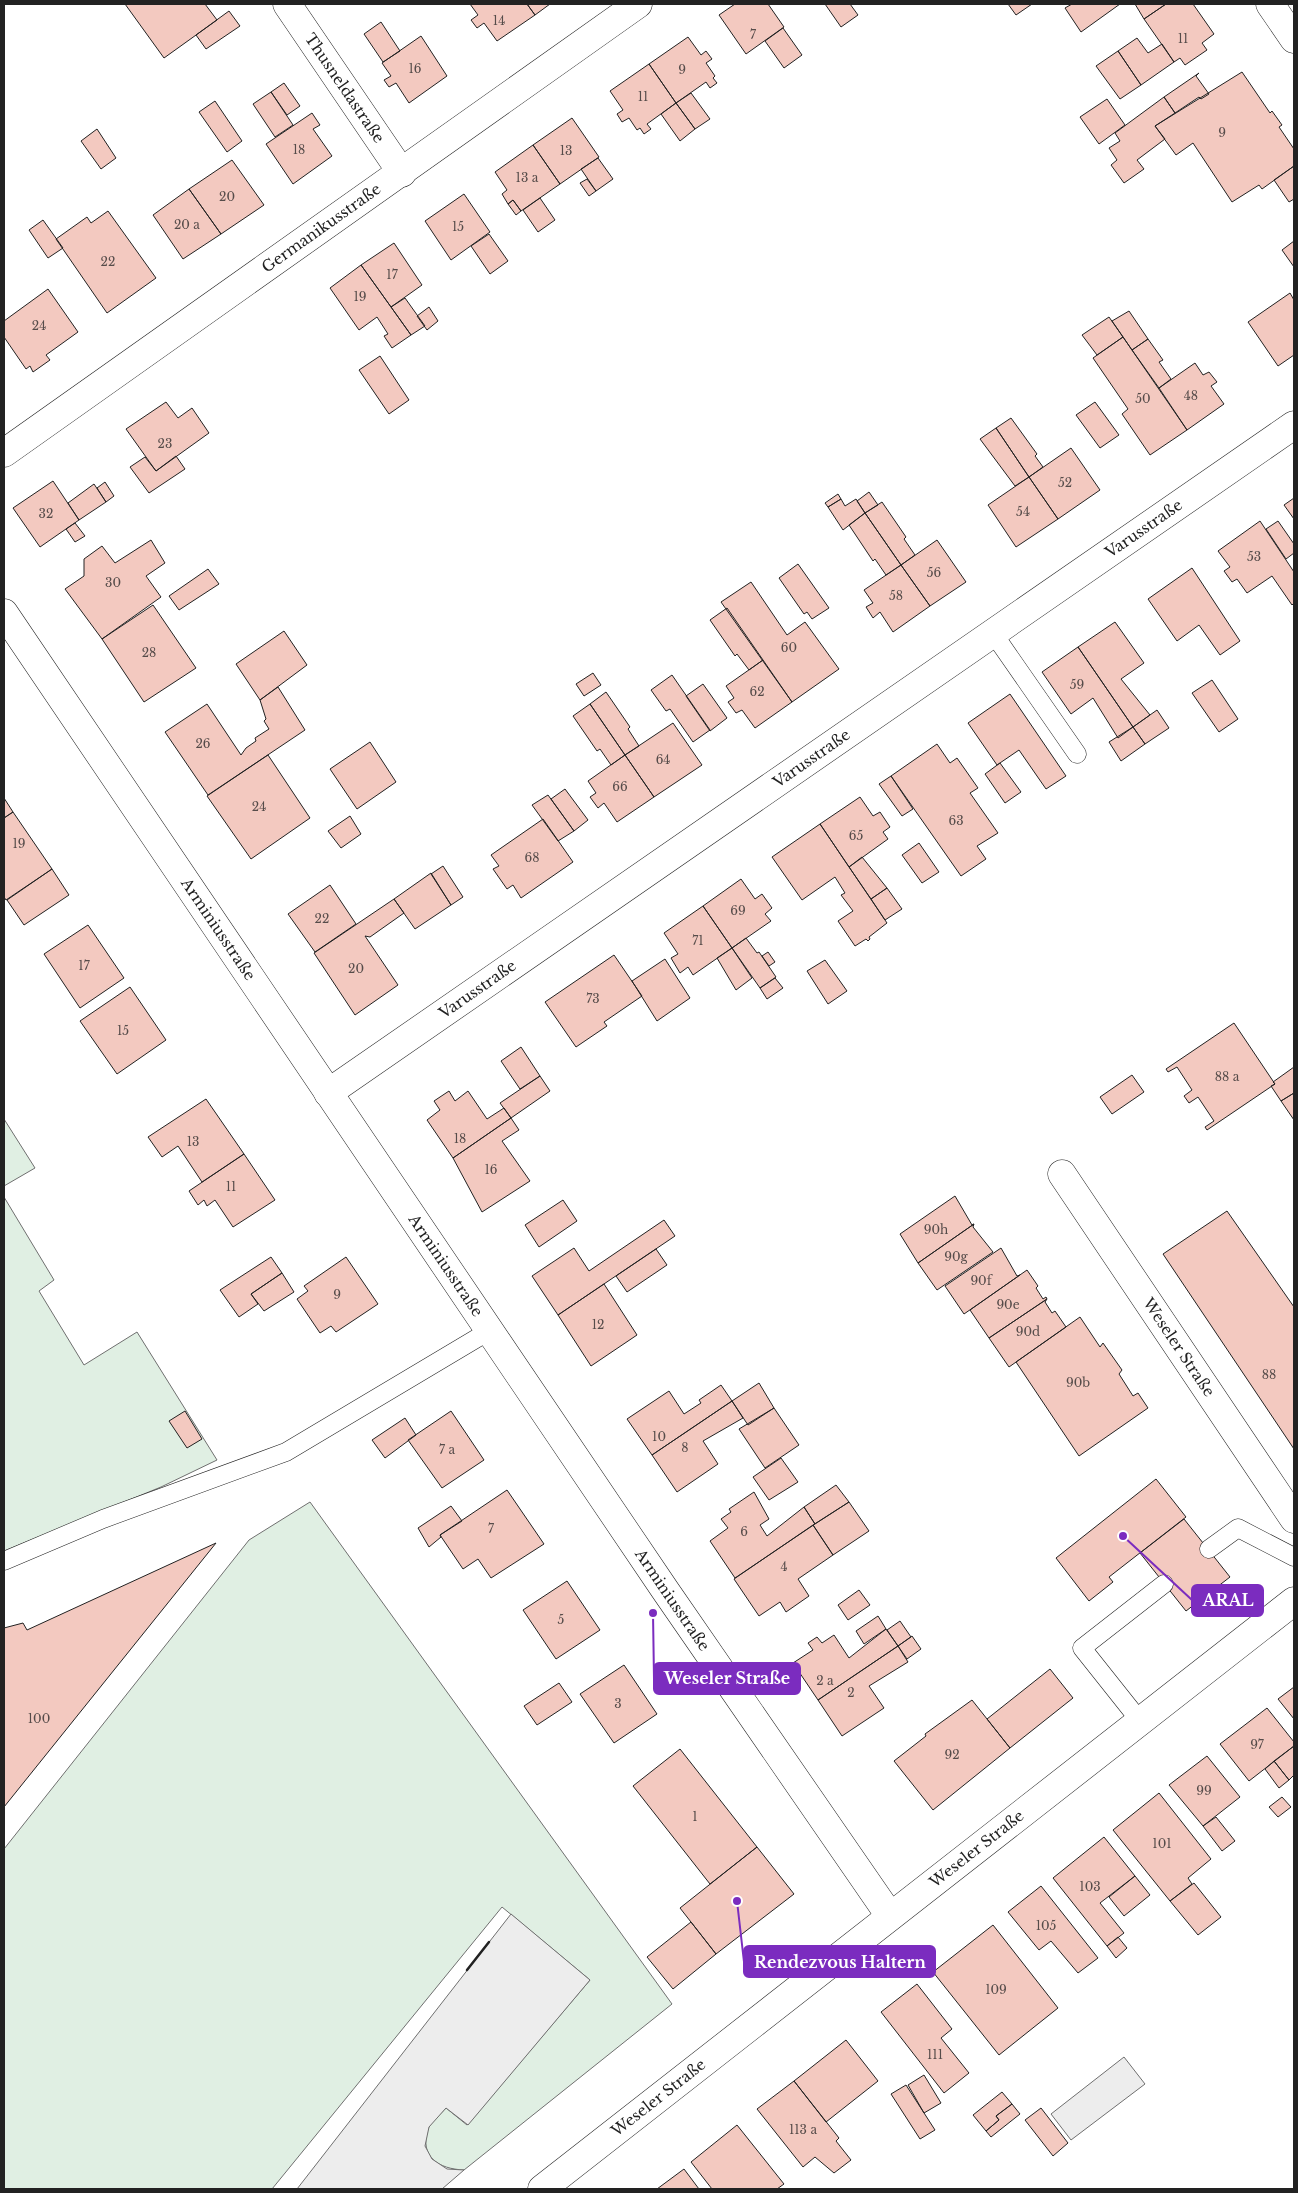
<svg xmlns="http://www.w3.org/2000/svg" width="1298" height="2193" viewBox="0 0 1298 2193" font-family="'Libre Baskerville',serif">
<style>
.green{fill:#e0efe3;stroke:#6f6f6f}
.parking{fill:#ededed;stroke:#6f6f6f}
.building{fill:#f3c9c0;stroke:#222}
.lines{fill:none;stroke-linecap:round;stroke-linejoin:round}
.service-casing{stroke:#222;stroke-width:19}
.minor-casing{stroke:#222;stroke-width:29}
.primary-casing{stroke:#222;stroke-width:29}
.service{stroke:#fff;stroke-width:18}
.minor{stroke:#fff;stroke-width:28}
.primary{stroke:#fff;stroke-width:28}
.wall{stroke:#222;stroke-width:2.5}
.labels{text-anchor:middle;stroke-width:4;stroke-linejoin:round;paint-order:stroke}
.number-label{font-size:12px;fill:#564c4a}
.street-label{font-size:15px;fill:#222;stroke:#fff}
.leader{fill:none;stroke:#7b2cbf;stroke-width:2}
.callout-dot{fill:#7b2cbf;stroke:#fff;stroke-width:2}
.callout{fill:#7b2cbf;stroke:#7b2cbf;stroke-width:2}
.callout-label{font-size:16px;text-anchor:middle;font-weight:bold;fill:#fff}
</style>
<rect width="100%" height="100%" fill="#fff"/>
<path class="green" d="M4,1119l31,49 -31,18z
M4,1197l50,83 -15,11 45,74 53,-33 80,128 -56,27 -157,64z
M310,1502l362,502 -208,166c-25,-1 -45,-13 -36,-41 3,-8 13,-15 18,-21l21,17 123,-145 -88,-73 -230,282h-268v-340l245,-309z"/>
<path class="parking" d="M511,1914l79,66 -122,145 -22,-17 -17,19 -4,19 7,13 15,10 17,1 -22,19h-145z
M1124,2057l21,27 -74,56 -20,-26z"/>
<path class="building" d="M125,4h80l12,16 -53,38z
M470,4h57l8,11 -38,26 -13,-18 -7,5 -6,-8 7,-5z
M527,4h23l-15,11z
M735,4h33l16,23 -38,27 -27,-39z
M825,4h25l8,11 -17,12z
M1008,4h24l-16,11z
M1072,4h48l-39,28 -16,-24z
M1135,4h31l-22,15z
M1166,4h27l21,30 -12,9 5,7 -22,15 -5,-7 -6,4 -30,-43z
M229,11l11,15 -34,23 -10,-14z
M381,22l19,29 -17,11 -19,-28z
M783,28l19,27 -18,13 -19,-27z
M421,36l26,40 -38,27 -13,-20 -7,4 -5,-7 7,-4 -9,-13z
M688,37l13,18 5,-4 6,8 -6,4 9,13 -2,2 4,5 -7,5 -4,-6 -30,21 -27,-39z
M1137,38l11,15 14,-9 12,18 -33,23 -23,-34z
M1118,51l23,34 -21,14 -24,-33z
M649,64l27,39 -29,21 4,5 -7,5 -4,-6 -3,2 -8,-12 -7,4 -5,-8 6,-4 -13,-19z
M1242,72l28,41 2,-2 10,14 -3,2 15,22v17l-32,23 -3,-4 -27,17 -39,-59 -17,12 -21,-29z
M1199,73l-3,3 13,18 -8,5 -2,-2 -24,16 -11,-16z
M284,83l16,23 -13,9 -16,-23z
M271,92l22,33 -18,12 -22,-33z
M691,93l19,26 -15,10 -19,-26z
M1164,97l11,16 -20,13 10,13 -28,21 7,9 -20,14 -13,-18 6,-5 -8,-12 11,-7 -5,-8z
M1107,99l18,26 -26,19 -19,-27z
M215,101l27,40 -15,11 -28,-40z
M676,103l19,26 -15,12 -19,-27z
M312,113l8,12 -7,4 19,27 -39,28 -27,-40z
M572,118l27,39 -39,27 -27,-39z
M97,129l19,29 -15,11 -20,-28z
M533,145l27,39 -39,27 -8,-11 -5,4 -6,-10 5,-4 -12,-18z
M598,158l15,21 -17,12 -15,-22z
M232,160l32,45 -43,29 -32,-45z
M1294,166v33l-5,3 -15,-22z
M587,179l9,12 -7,5 -9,-13z
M189,189l32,45 -38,25 -30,-44z
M464,194l26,38 -39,28 -26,-39z
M540,198l15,22 -17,12 -15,-22z
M513,200l8,11 -5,4 -8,-11z
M108,211l48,67 -49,35 -51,-74 31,-22 4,6z
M43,220l20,28 -15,10 -19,-28z
M489,234l19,27 -18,13 -19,-28z
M1294,241v26l-12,-17z
M394,243l28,42 -31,22 -30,-42z
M361,265l50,70 -19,13 -8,-12 4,-2 -11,-17 -18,13 -29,-42z
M48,289l30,43 -32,23 4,5 -17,12 -3,-6 -4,3 -22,-32v-16z
M1290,293l4,7v55l-16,11 -30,-44z
M405,298l20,28 -14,9 -20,-28z
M429,307l9,14 -11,9 -10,-14z
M1129,311l19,28 -16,11 -20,-29z
M1109,317l14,20 -26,18 -15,-20z
M1123,337l64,93 -37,25 -28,-41 6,-5 -35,-51z
M1148,339l15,21 -4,2 12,17 -12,9 -27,-38z
M380,356l29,44 -20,14 -30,-44z
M1195,363l8,12 6,-3 8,10 -6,4 13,18 -37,26 -28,-42z
M166,402l12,16 14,-10 17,25 -53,38 -30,-42z
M1095,402l24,33 -19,13 -24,-33z
M1011,418l26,36 -2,2 8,11 -14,10 -33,-49z
M996,428l33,49 -14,9 -35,-47z
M1071,448l29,42 -42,29 -29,-42z
M176,456l9,13 -36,24 -19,-26 15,-10 11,14z
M1029,477l29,42 -42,28 -28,-42z
M53,481l26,39 -39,27 -27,-39z
M105,482l9,14 -8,6 -9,-14z
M94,484l12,18 -27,18 -11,-17z
M869,492l9,13 -13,8 -8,-12z
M838,494l3,5 -13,8 -3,-4z
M1294,498v21l-10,-14z
M841,499l4,7 11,-7 9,14 -22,17 -15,-23z
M882,502l24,35 -2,2 11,16 -14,10 -36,-52z
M865,513l36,52 -15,10 -11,-16 -2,2 -24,-36z
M1260,521l34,51v31l-2,2 -20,-29 -25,17 -10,-14 -5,3 -8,-11 6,-4 -12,-16z
M1278,521l16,23v9l-8,6 -20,-30z
M75,523l10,13 -10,6 -9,-13z
M151,540l14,23 -19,13 15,21 -59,42 -37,-50 19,-13v-17l18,-13 13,17z
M937,540l29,42 -36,24 -29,-41z
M798,564l31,44 -17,11 -5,-7 -3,2 -25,-36z
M901,565l29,41 -37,26 -13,-20 -7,6 -7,-11 7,-4 -9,-13z
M1192,568l48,73 -20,14 -21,-30 -22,16 -29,-42z
M208,569l11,15 -40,26 -10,-14z
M751,582l36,53 18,-13 34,47 -47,33 -71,-100z
M153,605l43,63 -52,34 -42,-63z
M727,608l36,52 -14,10 -12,-16 -2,2 -25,-36z
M1115,622l29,41 -23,16 29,36 -17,12 -55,-80z
M284,631l23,34 -47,35 -24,-36z
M1078,647l55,80 -15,11 -25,-40 -22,16 -29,-42z
M763,660l29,42 -37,26 -13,-18 -6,3 -8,-11 6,-4 -8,-12z
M593,673l8,12 -17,11 -8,-12z
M672,675l38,55 -17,12 -23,-33 -4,2 -15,-21z
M1212,680l26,39 -19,13 -27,-39z
M703,684l24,34 -17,13 -24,-35z
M278,687l27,43 -97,65 -43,-63 42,-28 34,51 5,-7 10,-7 -1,-3 14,-9 -5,-8 2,-2 -6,-19z
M606,692l24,35 -2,2 11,17 -14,9 -35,-51z
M1010,694l56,82 -20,13 -27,-39 -22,15 -29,-42z
M590,704l35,51 -14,10 -11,-16 -3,2 -24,-35z
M1157,710l12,18 -24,16 -12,-17z
M673,723l29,42 -48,32 -29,-42z
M1133,727l12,17 -24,17 -12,-19z
M370,742l26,40 -39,27 -27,-40z
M937,744l13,19 7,-5 21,30 -8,5 28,40 -21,13 9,13 -25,17 -70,-100z
M268,755l42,63 -59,41 -44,-63z
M625,755l29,42 -37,25 -13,-19 -6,5 -8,-11 6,-4 -8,-12z
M1000,763l21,29 -16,11 -20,-29z
M891,776l22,33 -11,7 -23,-32z
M565,789l23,31 -14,11 -23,-32z
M548,795l26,36 -16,10 -26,-36z
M860,797l13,19 7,-4 10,15 -7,5 5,7 -39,28 -29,-43z
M4,798l9,14 -9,6z
M13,812l39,57 -46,31 -2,-3v-79z
M350,816l11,18 -20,14 -13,-17z
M543,819l30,43 -52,36 -8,-13 -6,4 -14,-20 6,-3 -8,-11z
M820,824l67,99 -18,14 1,2 -2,2 -2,-2 -11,7 -17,-25 15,-10 -12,-16 4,-2 -10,-16 -33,23 -30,-43z
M919,843l20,29 -17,11 -20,-28z
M862,857l25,31 -16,11 -22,-32z
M443,866l20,31 -12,8 -20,-31z
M52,869l17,26 -45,30 -17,-25z
M431,873l20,32 -36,24 -21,-30z
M741,879l14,20 7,-5 10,14 -7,6 6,7 -39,27 -29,-42z
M330,885l26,39 -41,28 -27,-38z
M887,888l15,21 -17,11 -14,-21z
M394,899l10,14 -34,24 -5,-1 33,49 -43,30 -41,-62z
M703,906l29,42 -39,27 -5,-8 -8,6 -9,-15 7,-4 -14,-21z
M88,925l36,53 -44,30 -36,-54z
M746,938l11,15 2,-1 17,25 -16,11 -28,-40z
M732,948l20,30 -16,12 -19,-32z
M768,952l7,10 -6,4 -7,-10z
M614,955l28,41 -38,26 3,4 -31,21 -31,-45z
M665,959l25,39 -33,23 -25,-40z
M825,960l22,31 -19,13 -21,-33z
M775,978l8,10 -16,11 -7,-11z
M130,987l36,53 -49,34 -37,-53z
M1234,1023l41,61 -68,46 -2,-3 9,-6 -16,-24 -9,6 -5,-7 8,-6 -15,-23 -9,5 -2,-3z
M521,1047l19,29 -20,13 -19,-28z
M1294,1067v26l-13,8 -10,-15 4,-2 -2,-2z
M1132,1075l12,17 -32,22 -12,-17z
M540,1076l10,15 -39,27 -11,-15z
M449,1091l6,10 13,-10 19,28 17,-11 7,10 -58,40 -26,-38 13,-10 -6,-9z
M1294,1093v27l-13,-19z
M206,1099l38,55 -42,28 -24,-36 -16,11 -14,-20z
M511,1118l8,12 -17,11 28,40 -48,31 -29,-54z
M244,1154l31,46 -42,27 -18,-27 -8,6 -3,-6 -6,5 -9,-14z
M955,1196l17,29 2,-1 -56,39 -18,-29z
M563,1200l14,21 -38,26 -14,-22z
M1227,1211l67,96v142l-131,-195z
M664,1220l11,16 -117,79 -26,-39 42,-28 15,23z
M974,1224l-1,3 20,25 -56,38 -19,-27z
M1001,1248l16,28 3,-1 -56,39 -19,-28z
M656,1249l11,16 -40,27 -11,-16z
M271,1257l11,16 -31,21 7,10 -19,13 -19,-27z
M346,1257l32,47 -42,28 -5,-6 -11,7 -23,-34 11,-8 -4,-5z
M1027,1270l11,16 -2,2 7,11 3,-2 1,2 -58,39 -19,-28z
M282,1273l12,19 -30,19 -13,-17z
M604,1284l33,51 -46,31 -33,-51z
M1047,1299l-2,3 7,11 3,-2 11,16 -57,40 -20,-29z
M1080,1317l20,30 3,-4 19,27 -3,4 14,22 5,-3 10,15 -69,48 -63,-94z
M759,1383l15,25 -26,17 -16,-24z
M721,1385l11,16 -80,54 -25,-36 42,-28 15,23 17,-11 -2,-3z
M732,1401l11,17 -40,23 15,23 -41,28 -25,-37z
M774,1408l25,37 -34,23 -26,-39z
M185,1411l17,28 -15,9 -18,-27z
M451,1411l33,49 -42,28 -34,-48z
M405,1418l11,17 -31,23 -13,-18z
M781,1458l17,24 -29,18 -16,-23z
M1156,1479l30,38 -77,60 4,5 -24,19 -33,-43z
M836,1485l13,17 -34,22 -11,-17z
M507,1490l37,54 -53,34 -13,-19 -15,10 -23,-34z
M754,1492l15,27 -9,6 7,11 37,-29 11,17 -80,54 -25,-37 18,-13 -7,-9 10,-7 -2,-3z
M849,1502l20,29 -36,24 -20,-30z
M451,1506l11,15 -22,14 1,2 -12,10 -11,-19z
M1184,1519l46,58 -44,34 -46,-58z
M813,1525l20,30 -35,24 11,17 -23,16 -6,-10 -21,14 -25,-37z
M216,1543l-212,264v-179l19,-5 4,7z
M567,1581l33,49 -44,29 -33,-49z
M859,1590l11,15 -22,15 -10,-15z
M878,1616l8,13 -22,15 -8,-13z
M900,1621l11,16 -13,9 -11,-16z
M886,1629l12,17 -80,54 -25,-37 20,-13 -5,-7 9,-6 5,6 12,-8 15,23z
M912,1636l9,13 -14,10 -9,-13z
M898,1646l10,16 -39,24 15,22 -42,28 -24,-36z
M624,1665l33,49 -43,29 -34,-49z
M1050,1669l23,29 -63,50 -23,-29z
M559,1683l13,19 -35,23 -13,-19z
M1294,1687v32l-16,-20z
M972,1700l38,48 -77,62 -39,-49 32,-25 -1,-2z
M1267,1708l27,34v4l-45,35 -29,-37z
M1294,1746v29l-5,5 -15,-19z
M680,1749l77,98 -47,37 -77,-98z
M1207,1756l33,41 -37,29 -34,-41z
M1274,1761l15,19 -10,8 -14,-19z
M1159,1793l52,66 -23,19 4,6 -22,17 -57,-71z
M1282,1797l9,10 -13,10 -9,-10z
M1216,1817l19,24 -13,10 -19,-25z
M1104,1837l31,39 -35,27 24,30 -17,13 -54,-68z
M757,1847l37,47 -78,60 -36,-46z
M1135,1876l15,19 -26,21 -15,-19z
M1194,1883l27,34 -23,18 -28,-34z
M1041,1886l57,72 -20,15 -27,-32 -12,9 -31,-38z
M691,1922l25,32 -43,35 -26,-32z
M993,1925l65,83 -59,47 -66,-83z
M1118,1937l9,11 -11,10 -9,-12z
M917,1984l35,45 -11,9 28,35 -25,20 -63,-81z
M846,2040l32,41 -52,41 -32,-41z
M924,2075l17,28 -17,10 -16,-28z
M794,2081l45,57 -3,3 15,19 -17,13 -19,-16 -12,10 -46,-58z
M906,2085l29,45 -15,9 -29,-45z
M1002,2092l10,12 -16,12 3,4 -13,11 -13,-16z
M1012,2104l8,10 -29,23 -5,-6 13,-11 -3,-4z
M1041,2108l27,35 -15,13 -28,-36z
M737,2125l47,59 -7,5h-65l-21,-27z
M684,2169l15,20h-42z"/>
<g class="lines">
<g class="service-casing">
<path id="service" d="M993,633l84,121
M1209,1549l29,-21 56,29
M4,1561l99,-42 183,-67 203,-121
M1140,1721l-58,-73 82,-64"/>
</g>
<g class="minor-casing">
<g id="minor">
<path id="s1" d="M287,4l115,169"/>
<path d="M1270,4l24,35"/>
<path id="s2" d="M4,453l634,-449"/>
<path id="s3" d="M4,613l661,977 225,326"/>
<path id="s4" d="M328,1093l966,-668"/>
<path id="s5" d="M1062,1174l232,345"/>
</g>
</g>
<g class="primary-casing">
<g id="primary">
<path id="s6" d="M542,2189l752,-588"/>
</g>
</g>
<use href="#service" class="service"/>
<use href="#minor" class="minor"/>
<use href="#primary" class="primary"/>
<path class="wall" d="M467,1970l22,-28"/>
</g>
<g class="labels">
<g class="number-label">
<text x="499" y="25">14</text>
<text x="753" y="39">7</text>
<text x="1183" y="43">11</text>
<text x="415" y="73">16</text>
<text x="682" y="74">9</text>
<text x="643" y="101">11</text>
<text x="1222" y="137">9</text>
<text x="299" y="154">18</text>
<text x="566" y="155">13</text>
<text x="527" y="182">13 a</text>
<text x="227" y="201">20</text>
<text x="187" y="229">20 a</text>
<text x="458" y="231">15</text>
<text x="108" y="266">22</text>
<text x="392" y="279">17</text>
<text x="360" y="301">19</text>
<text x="39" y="330">24</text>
<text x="1191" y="400">48</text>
<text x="1143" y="403">50</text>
<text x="165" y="448">23</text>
<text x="1065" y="487">52</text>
<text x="1023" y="516">54</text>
<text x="46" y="518">32</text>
<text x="1254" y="561">53</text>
<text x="934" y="577">56</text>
<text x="113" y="587">30</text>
<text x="896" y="600">58</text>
<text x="789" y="652">60</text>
<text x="149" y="657">28</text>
<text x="1077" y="689">59</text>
<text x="757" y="696">62</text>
<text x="203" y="748">26</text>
<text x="663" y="764">64</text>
<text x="620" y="791">66</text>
<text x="259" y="811">24</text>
<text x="956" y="825">63</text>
<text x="856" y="840">65</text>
<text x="19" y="848">19</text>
<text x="532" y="862">68</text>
<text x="738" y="915">69</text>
<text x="322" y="923">22</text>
<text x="698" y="945">71</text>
<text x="84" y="970">17</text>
<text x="356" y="973">20</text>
<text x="593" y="1003">73</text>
<text x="123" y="1035">15</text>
<text x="1227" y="1081">88 a</text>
<text x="460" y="1143">18</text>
<text x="193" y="1146">13</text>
<text x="491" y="1174">16</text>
<text x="231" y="1191">11</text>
<text x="936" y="1234">90h</text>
<text x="956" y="1261">90g</text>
<text x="981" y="1285">90f</text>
<text x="337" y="1299">9</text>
<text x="1008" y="1309">90e</text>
<text x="598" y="1329">12</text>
<text x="1028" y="1336">90d</text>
<text x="1269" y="1379">88</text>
<text x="1078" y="1387">90b</text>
<text x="659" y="1441">10</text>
<text x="685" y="1452">8</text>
<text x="447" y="1454">7 a</text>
<text x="491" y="1533">7</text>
<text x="744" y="1536">6</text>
<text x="784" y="1571">4</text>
<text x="561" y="1624">5</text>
<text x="825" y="1685">2 a</text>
<text x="851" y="1697">2</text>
<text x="618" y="1708">3</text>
<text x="39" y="1723">100</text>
<text x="1257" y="1749">97</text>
<text x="952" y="1759">92</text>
<text x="1204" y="1795">99</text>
<text x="695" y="1821">1</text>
<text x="1162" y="1848">101</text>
<text x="1090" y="1891">103</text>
<text x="1046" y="1930">105</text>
<text x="996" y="1994">109</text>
<text x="935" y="2059">111</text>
<text x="803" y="2134">113 a</text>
</g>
<g class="street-label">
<text dy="5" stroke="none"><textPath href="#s1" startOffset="102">Thusneldastraße</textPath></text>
<text dy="5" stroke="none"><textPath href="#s2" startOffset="389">Germanikusstraße</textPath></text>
<text dy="5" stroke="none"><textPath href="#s4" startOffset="992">Varusstraße</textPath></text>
<text dy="5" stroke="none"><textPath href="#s4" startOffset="588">Varusstraße</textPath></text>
<text dy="5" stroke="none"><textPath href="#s3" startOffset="382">Arminiusstraße</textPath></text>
<text dy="5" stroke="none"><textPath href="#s4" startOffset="182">Varusstraße</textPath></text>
<text dy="5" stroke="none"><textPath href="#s3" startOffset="788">Arminiusstraße</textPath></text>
<text dy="5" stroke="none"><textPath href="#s5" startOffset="209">Weseler Straße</textPath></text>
<text dy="5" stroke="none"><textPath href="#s3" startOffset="1192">Arminiusstraße</textPath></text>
<text dy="5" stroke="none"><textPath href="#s6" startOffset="552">Weseler Straße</textPath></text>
<text dy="5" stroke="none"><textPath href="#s6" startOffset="148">Weseler Straße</textPath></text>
</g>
</g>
<path class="leader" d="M1123 1536L1192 1600M653 1613L654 1679M737 1901L744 1962"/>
<g class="callout-dot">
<circle cx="1123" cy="1536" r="5"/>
<circle cx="653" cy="1613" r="5"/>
<circle cx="737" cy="1901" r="5"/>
</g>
<g class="callout">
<rect x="1192" y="1585" width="71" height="31" rx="5"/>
<rect x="654" y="1663" width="146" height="31" rx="5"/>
<rect x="744" y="1946" width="191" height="31" rx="5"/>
</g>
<g class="callout-label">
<text x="1228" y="1606">ARAL</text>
<text x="727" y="1684">Weseler Straße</text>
<text x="840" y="1968">Rendezvous Haltern</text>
</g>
<rect width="1298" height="2193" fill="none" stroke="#222222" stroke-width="10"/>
</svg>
